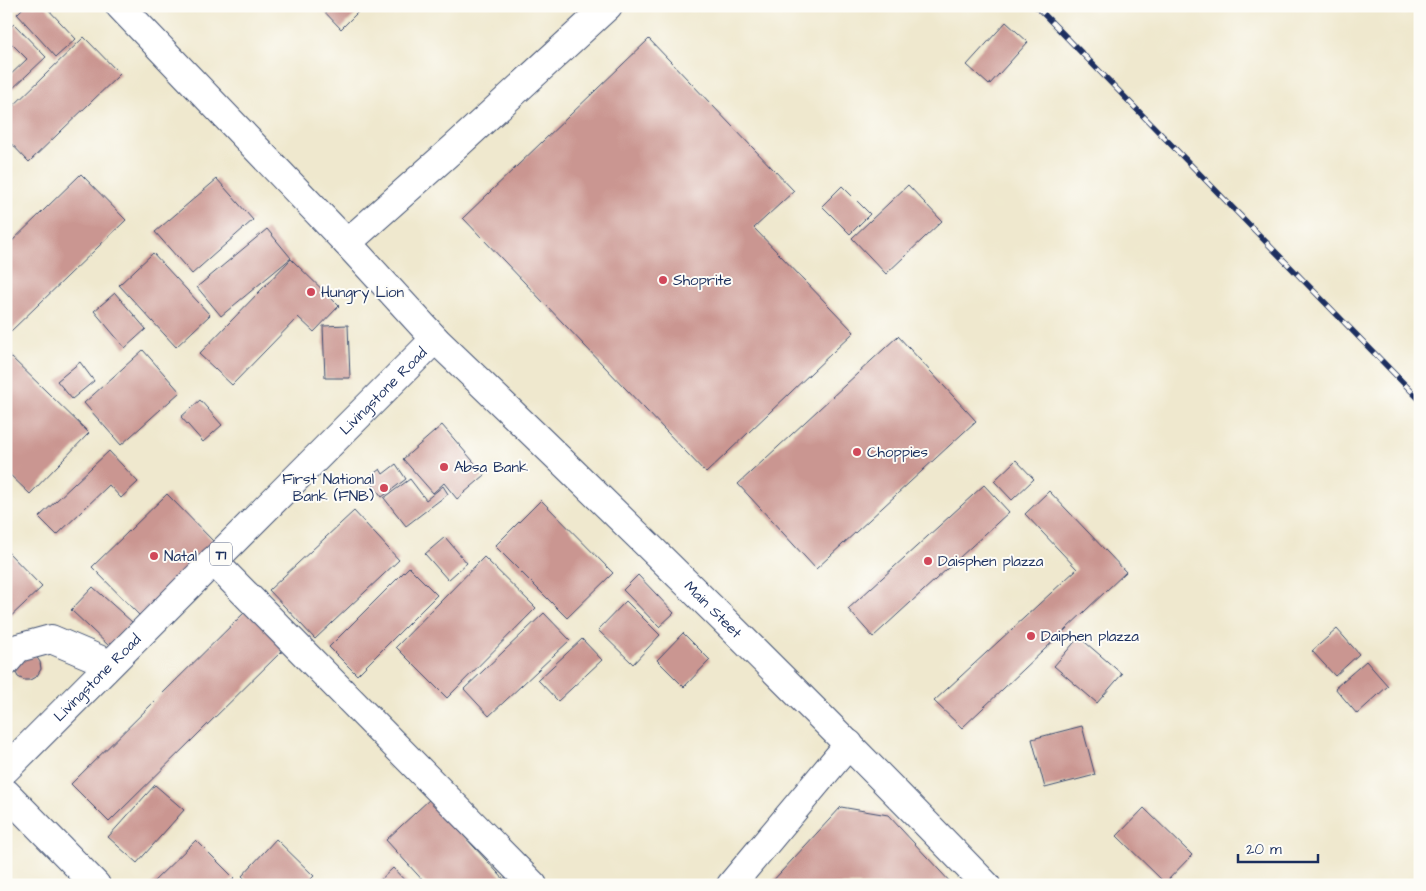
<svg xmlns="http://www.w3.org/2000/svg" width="1426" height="891" viewBox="0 0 1426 891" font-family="'Architects Daughter',sans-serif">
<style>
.building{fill:#ca9691}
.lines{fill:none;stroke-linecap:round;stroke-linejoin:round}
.minor-casing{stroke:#3b4b6f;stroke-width:30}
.highway-casing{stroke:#3b4b6f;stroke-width:30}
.minor{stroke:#fff;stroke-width:28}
.highway{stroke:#fff;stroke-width:28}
.rail-casing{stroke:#1b2f5e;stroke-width:5.5}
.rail{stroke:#fdfcf7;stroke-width:4;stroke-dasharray:11;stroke-linecap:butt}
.poi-dot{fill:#d1495b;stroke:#fdfcf7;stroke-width:2}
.labels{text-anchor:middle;stroke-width:4;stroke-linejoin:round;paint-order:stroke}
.shield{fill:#fdfcf7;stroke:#5f6c8c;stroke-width:1}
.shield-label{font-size:14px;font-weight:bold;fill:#1b2f5e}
.poi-label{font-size:15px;fill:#1b2f5e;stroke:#fdfcf7;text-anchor:start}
.street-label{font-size:15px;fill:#1b2f5e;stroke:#fdfcf7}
</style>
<rect width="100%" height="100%" fill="#fdfcf7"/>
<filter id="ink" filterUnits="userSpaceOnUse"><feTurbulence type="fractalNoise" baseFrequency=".02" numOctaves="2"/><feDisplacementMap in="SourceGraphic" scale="10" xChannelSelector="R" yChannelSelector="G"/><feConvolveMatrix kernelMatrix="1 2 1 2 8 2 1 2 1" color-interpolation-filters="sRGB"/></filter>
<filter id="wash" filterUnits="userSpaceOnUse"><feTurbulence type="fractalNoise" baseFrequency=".0096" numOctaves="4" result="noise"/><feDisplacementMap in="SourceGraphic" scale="20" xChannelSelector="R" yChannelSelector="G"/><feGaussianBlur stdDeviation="1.12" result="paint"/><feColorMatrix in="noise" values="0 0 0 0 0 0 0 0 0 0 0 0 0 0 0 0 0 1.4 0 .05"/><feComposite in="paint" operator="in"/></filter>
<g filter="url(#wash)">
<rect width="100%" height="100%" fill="#efe8ce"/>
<g id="blocks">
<path class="building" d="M25,6h20l31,33 -20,18 -39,-43z
M319,6h45l-23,23z
M1006,22l22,20 -39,43 -22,-20z
M14,24l32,33 -36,34 -4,-5v-7l21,-20 -21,-21v-7z
M84,37l36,37 -91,88 -23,-24v-25z
M649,39l145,152 -40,37 100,104 -148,141 -243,-255z
M81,174l45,46 -116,112 -4,-4v-81z
M217,179l36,41 -61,54 -37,-42z
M908,185l34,36 -56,53 -34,-36z
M842,186l28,28 -20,20 -28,-28z
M267,229l24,29 -70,58 -24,-29z
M153,253l57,62 -34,32 -57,-62z
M291,259l48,47 -25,26 -16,-15 -66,68 -33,-31z
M115,293l31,36 -21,19 -31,-37z
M348,325l2,53h-25l-2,-52z
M898,336l78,85 -160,148 -78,-85z
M143,350l37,42 -59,53 -37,-42z
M6,352l83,81 -59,61 -24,-23z
M80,362l14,19 -22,18 -15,-18z
M200,400l22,25 -19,17 -22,-25z
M442,425l43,50 -28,24 -13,-16 -11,10 -30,-34z
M109,451l29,31 -17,16 -12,-13 -52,50 -18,-18z
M1016,460l18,19 -22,21 -18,-19z
M396,464l10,15 -24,18 -14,-19 12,-9 3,5z
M410,479l16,21 17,-14 5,8 -42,32 -22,-28z
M984,485l25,27 -136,125 -25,-28z
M1049,491l77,81 -164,156 -28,-27 143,-132 -52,-55z
M167,494l49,50 -75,73 -49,-50z
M541,500l72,73 -46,45 -72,-72z
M354,511l45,49 -84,79 -46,-49z
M445,537l22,26 -19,17 -23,-26z
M6,550l36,37 -36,34z
M484,557l52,51 -89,90 -51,-51z
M409,567l28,28 -80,80 -28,-28z
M638,575l36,38 -15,14 -36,-37z
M93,587l39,35 -23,24 -38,-36z
M626,601l34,34 -27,29 -35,-34z
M249,608l38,38 -178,176 -38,-38z
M544,613l26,27 -81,76 -25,-27z
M1337,629l22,25 -24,22 -23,-25z
M683,633l27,27 -26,27 -27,-27z
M1079,637l43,37 -25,29 -43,-37z
M582,639l20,21 -44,41 -20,-21z
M36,656l4,6 1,7 -4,7 -7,4h-6l-6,-3 -3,-6 2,-12z
M1366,661l22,25 -31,28 -22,-26z
M1082,726l13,49 -50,13 -13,-49z
M155,785l29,25 -47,53 -29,-26z
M430,799l79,86h-82l-41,-45z
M841,807l47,8 65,70h-184z
M1144,808l48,47 -27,28 -48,-47z
M276,839l38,37 -9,9h-54l-9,-9z
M196,840l38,38 -7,7h-77z
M393,868l16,17h-34z"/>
</g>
</g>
<g filter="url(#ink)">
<use href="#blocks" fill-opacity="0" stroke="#3b4b6f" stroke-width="1"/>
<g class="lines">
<g class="minor-casing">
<g id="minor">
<path d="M347,243l108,-96 153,-141"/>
<path id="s1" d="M435,339c187,179 371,360 551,546"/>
<path d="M213,561l320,324"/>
<path d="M6,662l12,-14 33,-9 59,25"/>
<path d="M6,793l90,92"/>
<path d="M731,885l118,-141"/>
</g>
</g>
<g class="highway-casing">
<g id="highway">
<path id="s2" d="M6,769l429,-430 -88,-96 -227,-237"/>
</g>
</g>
<use href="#minor" class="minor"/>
<use href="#highway" class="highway"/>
<g class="rail-casing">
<path id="rail" d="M1036,6l384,394"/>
</g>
<use href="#rail" class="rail"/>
</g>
</g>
<g class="poi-dot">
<circle cx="663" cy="280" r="5"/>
<circle cx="311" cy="292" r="5"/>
<circle cx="857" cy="452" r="5"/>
<circle cx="444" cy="467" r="5"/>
<circle cx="384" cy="488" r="5"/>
<circle cx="154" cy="556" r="5"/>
<circle cx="928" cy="561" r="5"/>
<circle cx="1031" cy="636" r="5"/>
</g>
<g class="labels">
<rect class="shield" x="210" y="542.5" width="22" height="23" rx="4"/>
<g class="shield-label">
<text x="221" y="559">T1</text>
</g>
<g class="poi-label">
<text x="673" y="285">Shoprite</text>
<text x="321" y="297">Hungry Lion</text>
<text x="867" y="457">Choppies</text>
<text x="454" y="472">Absa Bank</text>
<text x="374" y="484" text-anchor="end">First National<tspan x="374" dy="17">Bank (FNB)</tspan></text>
<text x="164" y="561">Natal</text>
<text x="938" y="566">Daisphen plazza</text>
<text x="1041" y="641">Daiphen plazza</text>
</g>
<g class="street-label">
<text dy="5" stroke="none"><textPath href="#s2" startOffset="534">Livingstone Road</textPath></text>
<text dy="5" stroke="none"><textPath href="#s1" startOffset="388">Main Steet</textPath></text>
<text dy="5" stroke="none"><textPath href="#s2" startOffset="129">Livingstone Road</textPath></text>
</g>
</g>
<rect width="1426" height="891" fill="none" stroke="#fdfcf7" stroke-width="25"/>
<path d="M1238 854v8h80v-8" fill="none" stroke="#1b2f5e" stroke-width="2.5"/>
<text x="1246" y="854" font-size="15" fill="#1b2f5e" stroke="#fdfcf7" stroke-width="4" paint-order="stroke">20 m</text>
</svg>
